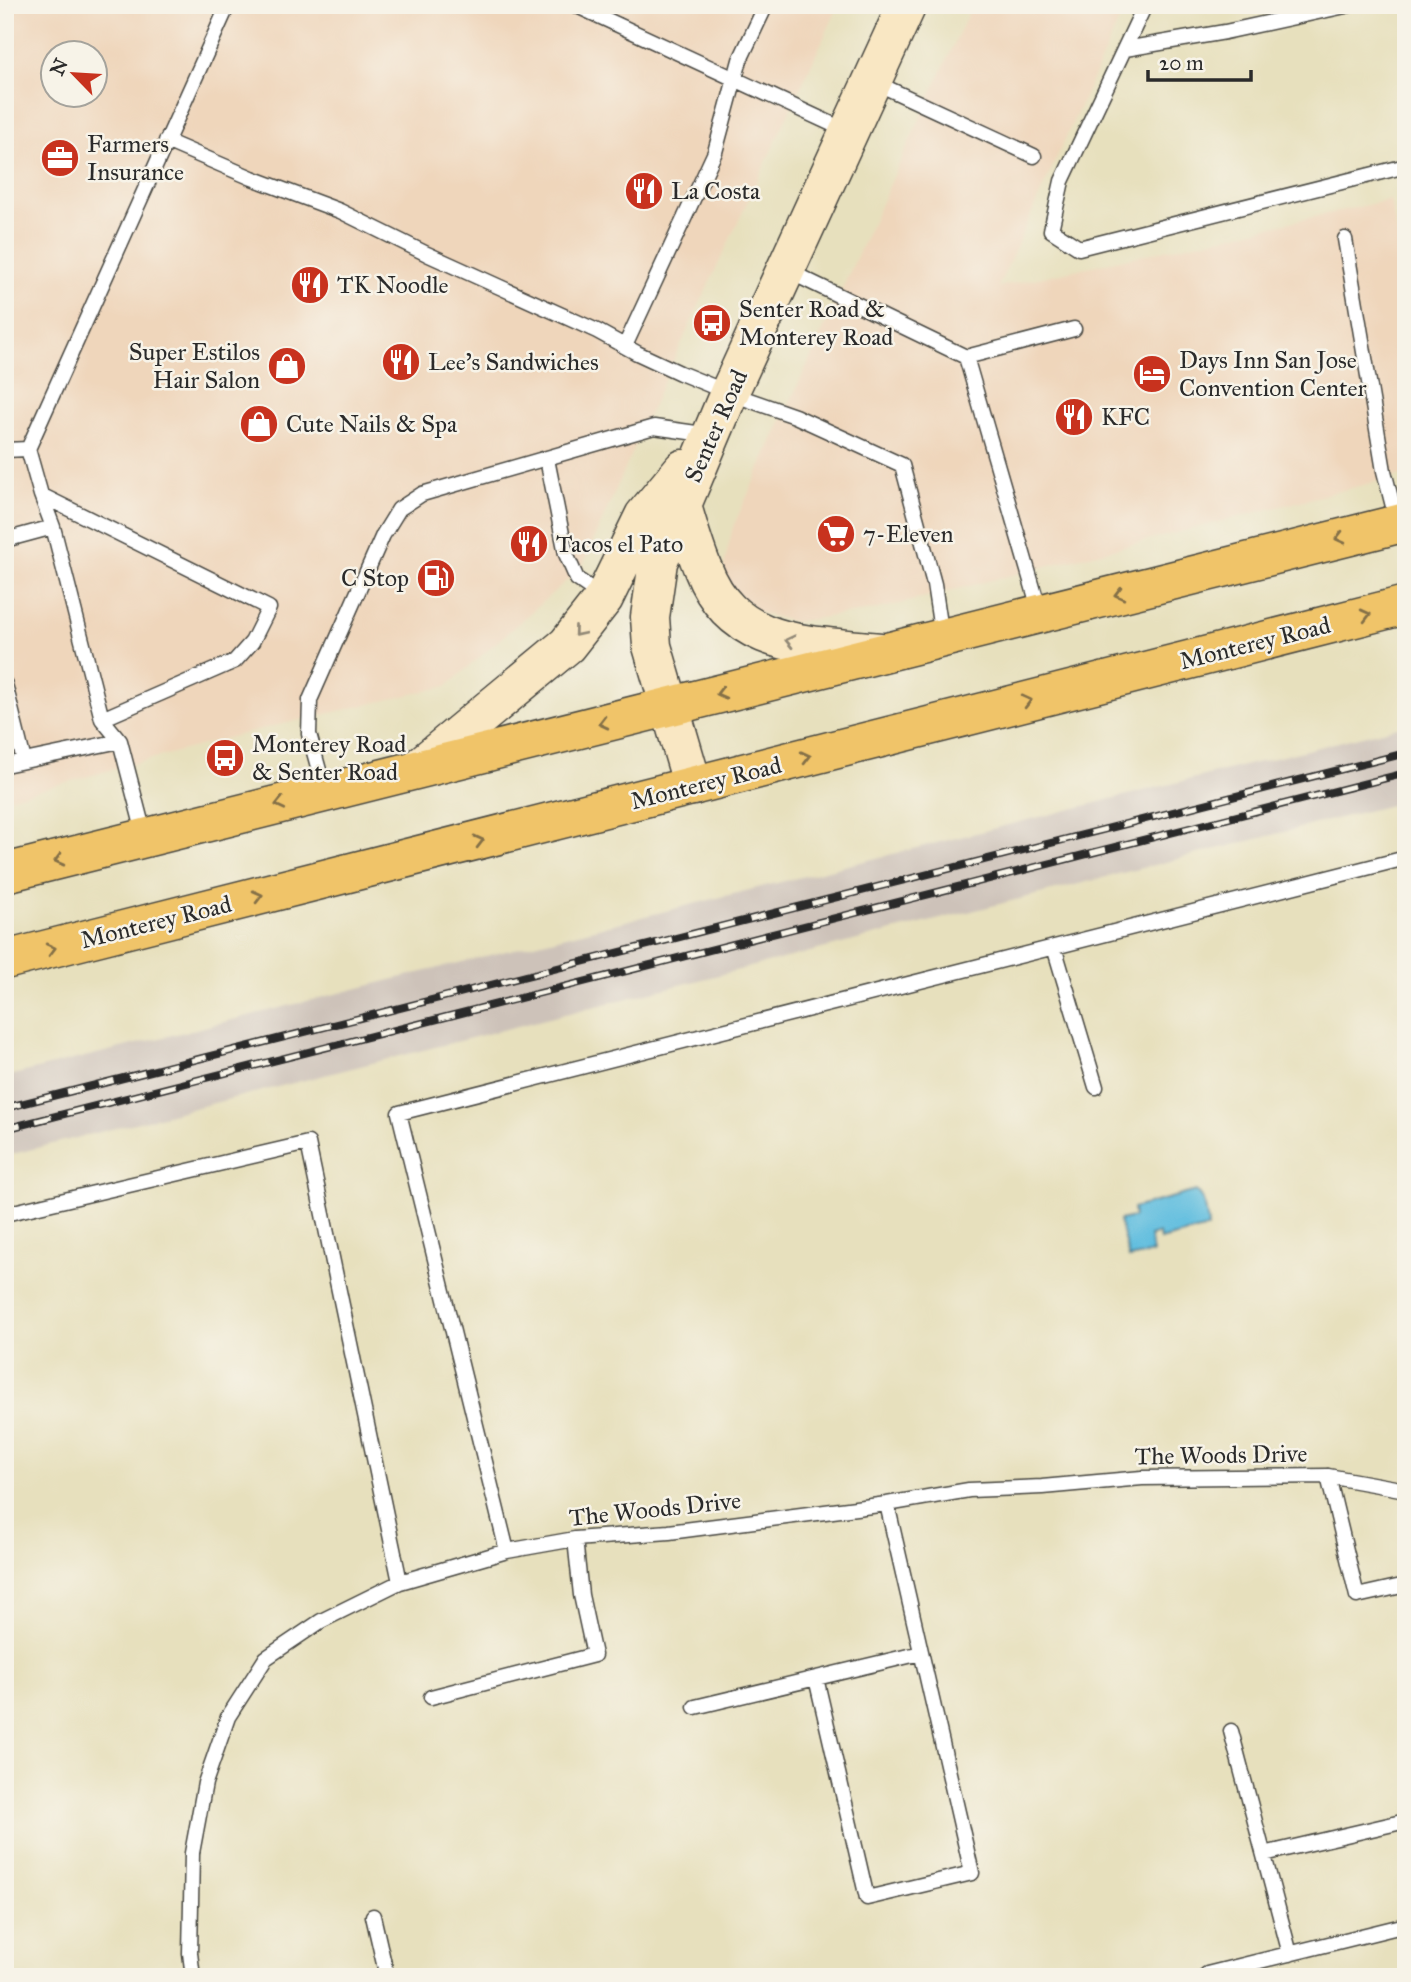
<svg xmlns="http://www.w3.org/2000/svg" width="1411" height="1982" viewBox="0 0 1411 1982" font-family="'IM FELL Great Primer',serif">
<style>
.built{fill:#efd6bb;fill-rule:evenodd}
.industrial{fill:#cdc2b9}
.water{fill:#61bedf;stroke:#467485;stroke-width:2}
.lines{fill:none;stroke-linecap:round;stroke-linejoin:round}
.lane-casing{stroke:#474641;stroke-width:17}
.secondary-casing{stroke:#474641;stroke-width:41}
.primary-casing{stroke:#474641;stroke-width:41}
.lane{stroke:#fff;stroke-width:14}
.secondary{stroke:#f9e7c3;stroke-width:38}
.primary{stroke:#f0c469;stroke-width:38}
.rail-casing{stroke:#2b2b2b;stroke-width:8}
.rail{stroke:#f7f3e8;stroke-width:5;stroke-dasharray:16;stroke-linecap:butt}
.oneway{stroke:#847047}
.oneway2{stroke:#928977}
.labels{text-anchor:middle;stroke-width:5;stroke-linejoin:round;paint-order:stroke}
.poi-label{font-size:24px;fill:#2b2b2b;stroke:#f7f3e8;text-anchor:start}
.street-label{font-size:24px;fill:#2b2b2b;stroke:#f7f3e8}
</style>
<rect width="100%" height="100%" fill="#f7f3e8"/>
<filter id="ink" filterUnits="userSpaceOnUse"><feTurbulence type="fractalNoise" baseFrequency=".0143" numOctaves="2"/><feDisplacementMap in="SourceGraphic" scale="14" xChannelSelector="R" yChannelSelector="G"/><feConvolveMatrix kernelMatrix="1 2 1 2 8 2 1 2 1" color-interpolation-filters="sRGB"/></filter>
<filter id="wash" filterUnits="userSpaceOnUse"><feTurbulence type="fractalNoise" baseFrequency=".00686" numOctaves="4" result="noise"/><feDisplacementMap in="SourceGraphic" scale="28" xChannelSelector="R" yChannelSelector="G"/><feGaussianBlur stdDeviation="1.57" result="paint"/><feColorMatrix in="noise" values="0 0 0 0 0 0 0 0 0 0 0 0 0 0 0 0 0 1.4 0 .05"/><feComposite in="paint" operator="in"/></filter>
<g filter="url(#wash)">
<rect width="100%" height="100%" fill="#e7e0bd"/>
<path class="built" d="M5,5h834l-184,395 -73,167 -135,119 -190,44 -252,69zM52,52h42v42h-42z
M972,5h154l-128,282 392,-87 16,74v200l-523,134 -89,14 -48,-13 -24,-35 11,-47z"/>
<path class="industrial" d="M1406,725v76l-1401,355v-79z"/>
<path class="water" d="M1196,1191c10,10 11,24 12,37l-48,12 -1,-7 -9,3 3,17 -24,5 -10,-38 15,-3 -1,-9z"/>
</g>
<g filter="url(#ink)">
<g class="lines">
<g class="lane-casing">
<path id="lane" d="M575,5l274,127
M1145,5l-83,176 -11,49 28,18 327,-82
M1125,49l100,-17 125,-27
M874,82l160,74
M166,141l86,37 88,33 87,43 170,77 40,22 43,20 49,20 66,23 107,49 32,119 8,53
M1345,239l39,232 13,51
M786,270l180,87 74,255
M625,346l90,-194 25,-92 26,-55
M966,357l108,-28
M5,450l23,-1
M547,459l19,95 11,25 26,18
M41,495l228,113 -17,34 -17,19 -133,58
M5,540l48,-13
M5,684l19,77
M5,765l115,-24
M325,792l-16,-58 1,-34 73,-165 16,-26 23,-15 232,-67 56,8
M145,837l-25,-96 -18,-22 -49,-192 -12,-32 -13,-46 200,-444
M1054,947l42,140
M5,1214l303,-71 92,439
M1328,1476l29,120 49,-11
M507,1551l-108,-438 1007,-255
M816,1678l51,220 105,-25 -85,-369
M431,1697l163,-42 -13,-60 -6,-56
M695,1707l226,-54
M1231,1731l59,223
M1264,1854l142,-33
M373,1916l14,61
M1207,1974l199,-49
M193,1977l-3,-24 2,-100 13,-70 23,-66 38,-59 55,-37 79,-39 107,-31 68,-12 94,-7 218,-28 82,-14 73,-3 100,-9 186,-2 78,14"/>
</g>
<g class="secondary-casing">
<path id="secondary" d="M681,503c7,22 13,45 22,66 31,80 104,75 177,83
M417,769l150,-124 37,-47 40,-82 39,-47
M693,786l-41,-140 -2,-29 8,-55 71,-169 178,-388"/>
</g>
<g class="primary-casing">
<path id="primary" d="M5,873l1401,-351
M5,960l1401,-355"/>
</g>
<use href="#lane" class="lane"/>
<use href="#secondary" class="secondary"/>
<use href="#primary" class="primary"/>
<g class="rail-casing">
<path id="rail" d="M5,1108l1401,-355
M5,1129l1401,-356"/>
</g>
<use href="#rail" class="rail"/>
</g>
<defs><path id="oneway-chevron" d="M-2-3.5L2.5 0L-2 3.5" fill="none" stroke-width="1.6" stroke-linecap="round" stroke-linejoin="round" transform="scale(1.75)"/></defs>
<g class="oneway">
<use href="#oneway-chevron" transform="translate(1340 538) rotate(166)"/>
<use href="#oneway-chevron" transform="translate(1119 594) rotate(166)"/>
<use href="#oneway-chevron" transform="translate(1366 615) rotate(-14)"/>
<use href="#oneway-chevron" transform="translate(721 693) rotate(166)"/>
<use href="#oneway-chevron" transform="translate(1027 701) rotate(-14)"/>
<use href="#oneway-chevron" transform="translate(603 723) rotate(166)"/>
<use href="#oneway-chevron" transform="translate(806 757) rotate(-14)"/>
<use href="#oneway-chevron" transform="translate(280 804) rotate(167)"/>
<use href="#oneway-chevron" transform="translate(479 841) rotate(-14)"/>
<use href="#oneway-chevron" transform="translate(59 860) rotate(166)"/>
<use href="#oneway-chevron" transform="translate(258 896) rotate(-14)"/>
<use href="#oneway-chevron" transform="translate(51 949) rotate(-14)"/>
</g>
<g class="oneway2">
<use href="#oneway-chevron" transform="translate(578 632) rotate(130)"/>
<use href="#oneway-chevron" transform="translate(790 641) rotate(-167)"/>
</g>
</g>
<defs>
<g id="office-disc" transform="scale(2.0125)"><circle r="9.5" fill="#c8321e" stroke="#f7f3e8"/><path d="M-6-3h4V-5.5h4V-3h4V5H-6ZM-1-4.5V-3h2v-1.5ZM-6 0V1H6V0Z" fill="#fff"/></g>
<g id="restaurant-disc" transform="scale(2.0125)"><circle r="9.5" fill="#c8321e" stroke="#f7f3e8"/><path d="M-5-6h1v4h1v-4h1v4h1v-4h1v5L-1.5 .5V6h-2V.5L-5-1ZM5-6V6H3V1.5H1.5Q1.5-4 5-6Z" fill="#fff"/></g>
<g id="bus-disc" transform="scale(2.0125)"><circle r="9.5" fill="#c8321e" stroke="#f7f3e8"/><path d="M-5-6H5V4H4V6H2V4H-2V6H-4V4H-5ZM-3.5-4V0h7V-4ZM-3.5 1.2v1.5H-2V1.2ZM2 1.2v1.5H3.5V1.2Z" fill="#fff"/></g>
<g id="shop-disc" transform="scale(2.0125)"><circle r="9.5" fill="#c8321e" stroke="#f7f3e8"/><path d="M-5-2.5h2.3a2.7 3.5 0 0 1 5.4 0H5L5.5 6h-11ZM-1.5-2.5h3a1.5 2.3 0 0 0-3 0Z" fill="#fff"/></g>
<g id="hotel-disc" transform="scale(2.0125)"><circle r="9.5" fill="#c8321e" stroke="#f7f3e8"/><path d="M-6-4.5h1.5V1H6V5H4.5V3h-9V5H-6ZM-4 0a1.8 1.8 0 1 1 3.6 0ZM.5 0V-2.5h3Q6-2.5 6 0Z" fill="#fff"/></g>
<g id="supermarket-disc" transform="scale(2.0125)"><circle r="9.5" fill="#c8321e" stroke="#f7f3e8"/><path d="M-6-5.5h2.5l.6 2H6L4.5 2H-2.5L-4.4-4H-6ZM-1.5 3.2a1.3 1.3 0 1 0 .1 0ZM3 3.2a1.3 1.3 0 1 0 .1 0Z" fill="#fff"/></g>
<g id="fuel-disc" transform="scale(2.0125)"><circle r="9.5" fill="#c8321e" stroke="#f7f3e8"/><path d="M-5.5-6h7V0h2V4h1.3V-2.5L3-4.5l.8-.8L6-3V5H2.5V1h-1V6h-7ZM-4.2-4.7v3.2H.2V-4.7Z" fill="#fff"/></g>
</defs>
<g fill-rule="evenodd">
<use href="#office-disc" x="60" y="158"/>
<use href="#restaurant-disc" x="644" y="191"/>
<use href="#restaurant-disc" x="310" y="285"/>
<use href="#bus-disc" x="712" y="323"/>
<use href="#restaurant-disc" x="401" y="362"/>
<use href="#shop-disc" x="287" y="366"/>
<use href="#hotel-disc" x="1152" y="374"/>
<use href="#restaurant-disc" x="1074" y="417"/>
<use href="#shop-disc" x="259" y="424"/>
<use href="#supermarket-disc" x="836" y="534"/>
<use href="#restaurant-disc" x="529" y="544"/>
<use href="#fuel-disc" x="436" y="578"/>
<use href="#bus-disc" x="225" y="758"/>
</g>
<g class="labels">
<g class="poi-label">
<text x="87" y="152">Farmers<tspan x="87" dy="28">Insurance</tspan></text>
<text x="671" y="199">La Costa</text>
<text x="337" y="293">TK Noodle</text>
<text x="739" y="317">Senter Road &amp;<tspan x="739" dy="28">Monterey Road</tspan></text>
<text x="260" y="360" text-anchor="end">Super Estilos<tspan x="260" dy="28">Hair Salon</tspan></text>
<text x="1179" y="368">Days Inn San Jose<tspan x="1179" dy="28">Convention Center</tspan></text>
<text x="428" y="370">Lee's Sandwiches</text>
<text x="1101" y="425">KFC</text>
<text x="286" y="432">Cute Nails &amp; Spa</text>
<text x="863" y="542">7-Eleven</text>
<text x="556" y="552">Tacos el Pato</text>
<text x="409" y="586" text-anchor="end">C Stop</text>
<text x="252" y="752">Monterey Road<tspan x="252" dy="28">&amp; Senter Road</tspan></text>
</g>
<g class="street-label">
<text transform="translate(716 426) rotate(-66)" y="8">Senter Road</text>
<text transform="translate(1255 643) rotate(-14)" y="8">Monterey Road</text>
<text transform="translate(706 783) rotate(-14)" y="8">Monterey Road</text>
<text transform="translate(156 922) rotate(-14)" y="8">Monterey Road</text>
<text transform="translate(1221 1455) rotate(-1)" y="8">The Woods Drive</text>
<text transform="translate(655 1509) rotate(-6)" y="8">The Woods Drive</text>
</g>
</g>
<rect width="1411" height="1982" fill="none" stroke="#f7f3e8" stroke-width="28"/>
<g transform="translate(74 74) rotate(295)"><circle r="33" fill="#f7f3e8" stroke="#a5a39c" stroke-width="2"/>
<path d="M0-5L12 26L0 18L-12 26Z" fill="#c8321e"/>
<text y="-10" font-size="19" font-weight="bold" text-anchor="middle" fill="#2b2b2b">N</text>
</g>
<path d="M1148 70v10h103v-10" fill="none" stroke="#2b2b2b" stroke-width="3.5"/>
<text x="1159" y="70" font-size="21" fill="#2b2b2b" stroke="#f7f3e8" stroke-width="5" paint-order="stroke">20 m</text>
</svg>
